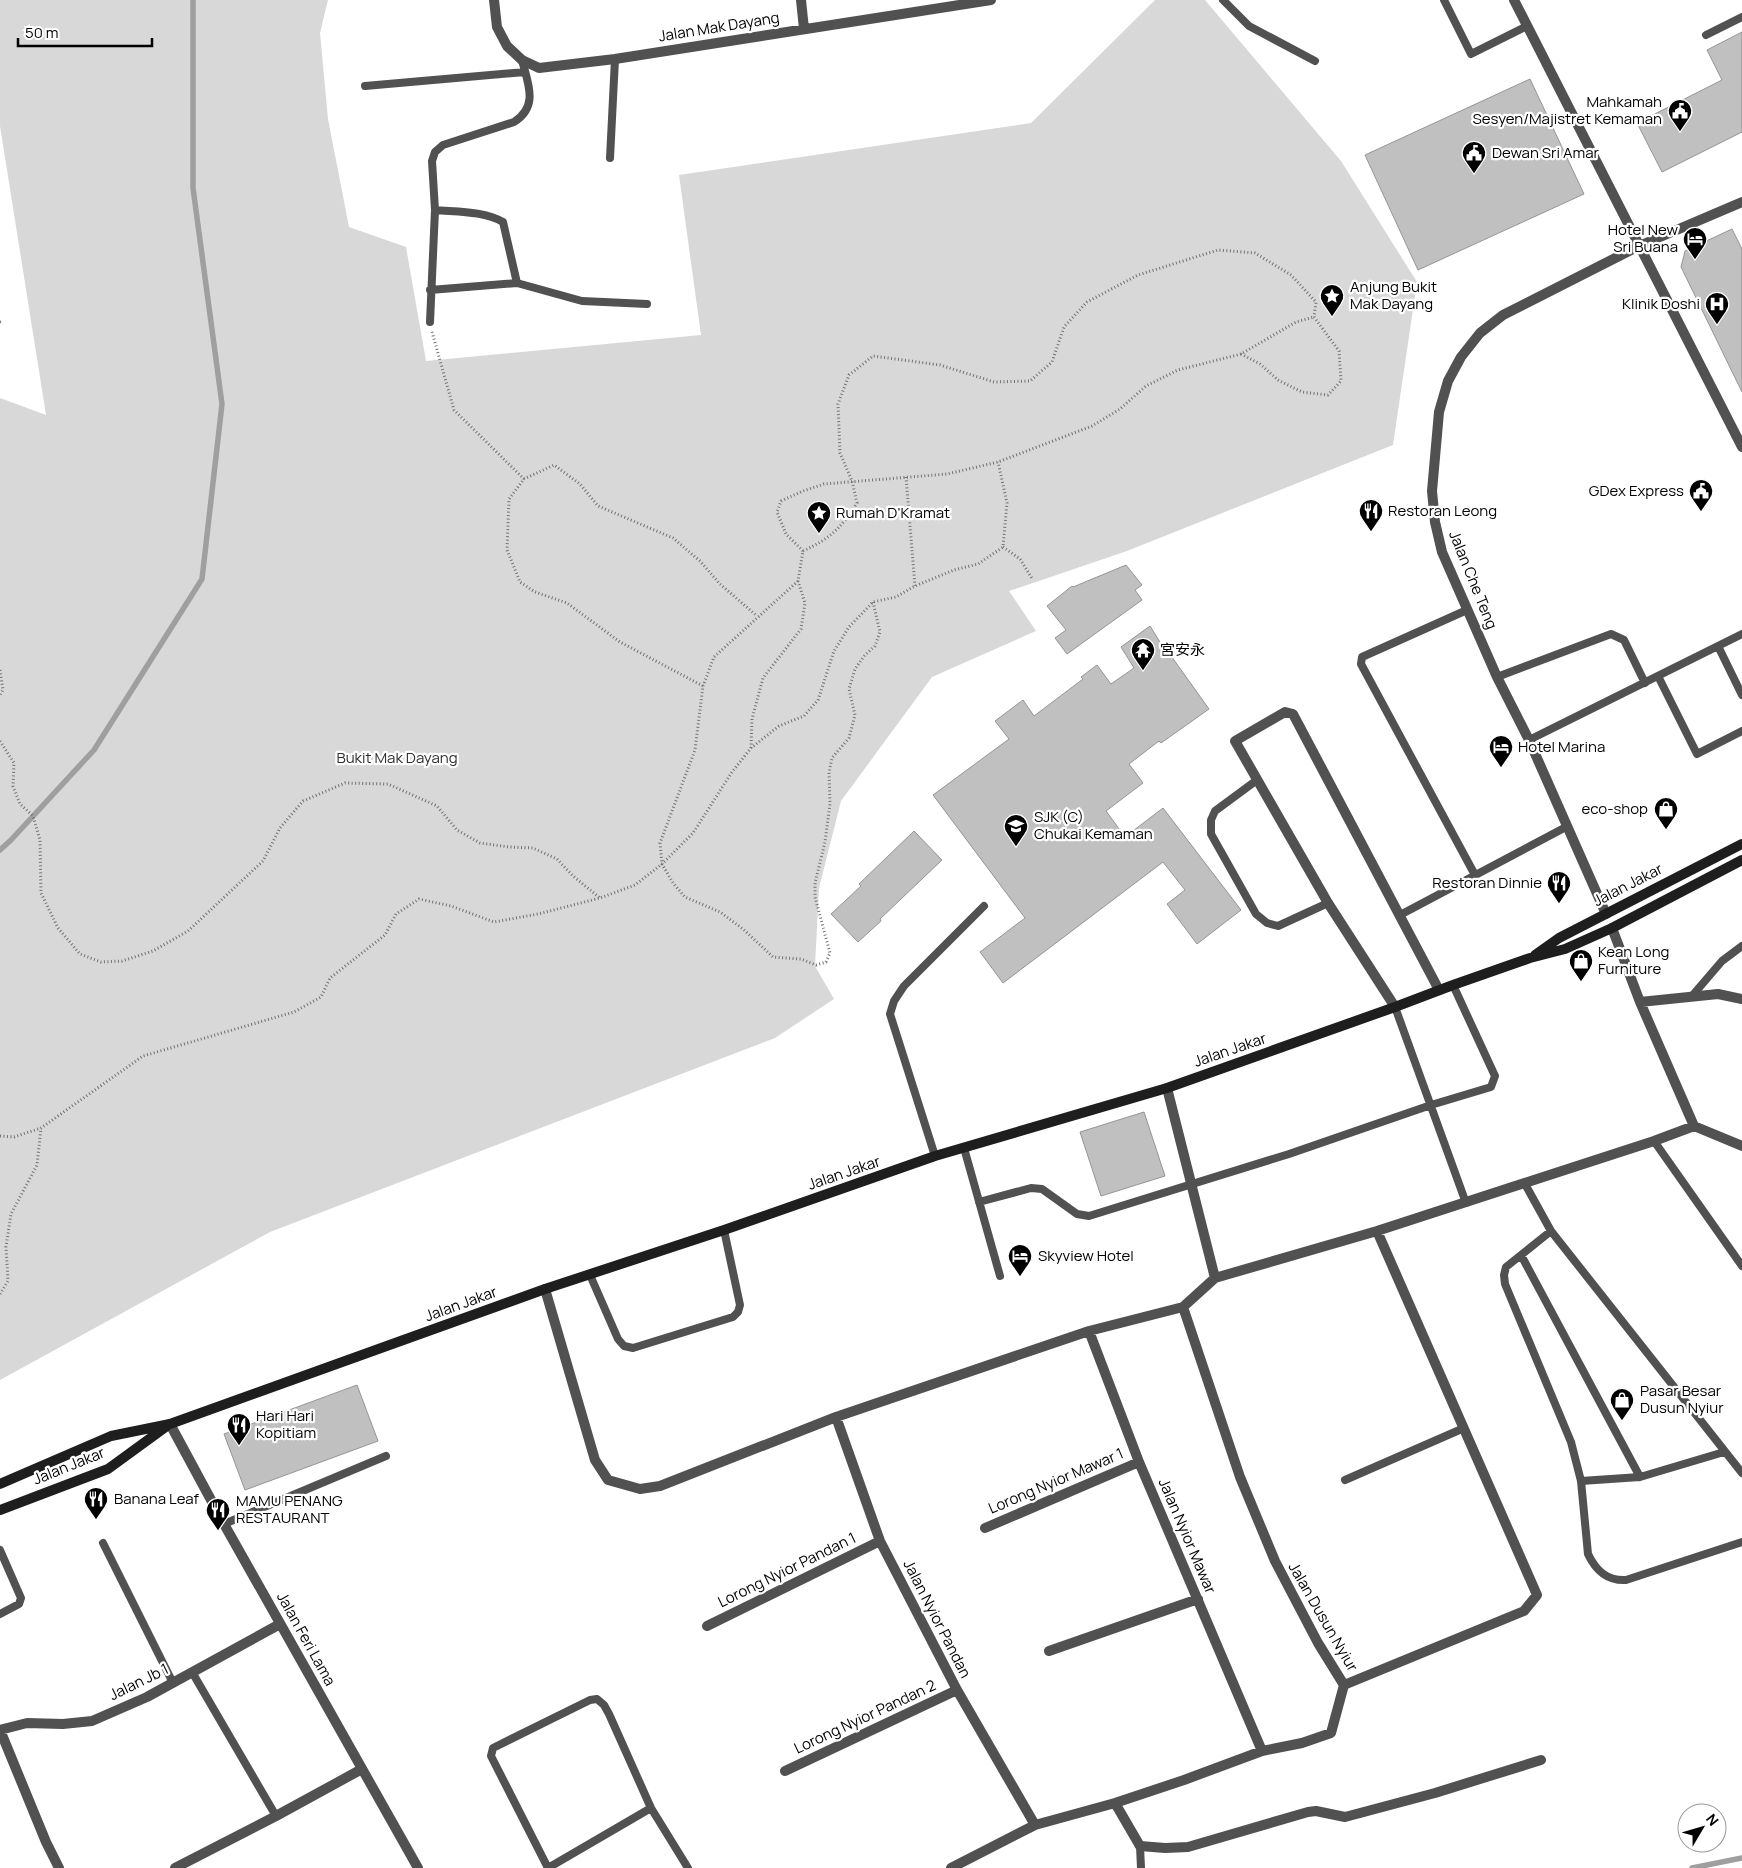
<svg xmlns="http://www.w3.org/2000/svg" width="1742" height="1868" viewBox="0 0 1742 1868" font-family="Manrope,'Noto Sans SC',sans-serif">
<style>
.green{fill:#d8d8d8}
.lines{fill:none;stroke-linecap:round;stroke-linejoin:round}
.stream{stroke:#9f9f9f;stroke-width:5.5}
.building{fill:#c0c0c0;stroke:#959595}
.path{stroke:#737373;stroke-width:3;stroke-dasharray:1 2.5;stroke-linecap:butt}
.service{stroke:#515151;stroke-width:8}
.minor{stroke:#515151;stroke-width:10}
.tertiary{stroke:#515151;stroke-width:10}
.secondary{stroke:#1e1e1e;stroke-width:10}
.labels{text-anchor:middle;stroke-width:4.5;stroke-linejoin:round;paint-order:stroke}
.street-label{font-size:15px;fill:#000;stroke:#fff}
.poi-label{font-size:15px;fill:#000;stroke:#fff;text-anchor:start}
.park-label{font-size:15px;fill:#2f2f2f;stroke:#fff}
</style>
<rect width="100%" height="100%" fill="#fff"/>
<path class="green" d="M0,0h328l-8,33 8,86 21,108 57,20 20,114 275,-26 -22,-160 352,-52 124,-123h50l136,161 76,121 -24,163 -266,106 -118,40 27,40 -104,46 -91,124 -22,87 -4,78 19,33 -59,39 -505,194 -270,148v-982l46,17 -46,-289z"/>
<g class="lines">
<path class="stream" d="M0,850l11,-10 83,-90 108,-171 20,-175 -29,-216v-188
M1692,1868l50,-10"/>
</g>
<path class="building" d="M1742,32v100l-80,40 -25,-49 85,-43 -15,-30z
M1530,79l54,115 -166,76 -53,-115z
M1732,229l10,20v143l-61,-125 4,-16z
M1126,565l16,20 -7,5 7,10 -75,54 -12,-16 11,-8 -19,-24 25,-20 1,1z
M1150,626l13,21 1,-1 45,63 -48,34 -2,-2 -30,23 14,19 -37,28 19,26 38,-29 78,102 -44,34 -30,-40 18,-14 -22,-28 -160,121 -23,-31 45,-34 -92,-123 76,-56 -14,-18 28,-21 11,16 49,-37 -2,-2 16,-12 14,19 23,-16 -13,-21z
M914,831l28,29 -62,59 1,2 -23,21 -27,-28 30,-28 -2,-2z
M1144,1112l21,64 -64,20 -21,-64z
M357,1385l21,56 -133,49 -21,-56z"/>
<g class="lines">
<path class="path" d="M0,322l3,-1
M432,332l22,78 70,69
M1241,354l19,10 18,16 24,12 26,3 13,-14 -2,-30 -25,-34
M906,477l9,109
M1003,547l17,12 13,21
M803,551c28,-13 37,-22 54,-48l-5,-22 -12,-28 -2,-49 11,-29 24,-19 67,9 54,17 36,-1 22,-19 12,-35 23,-25 51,-27 80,-25 37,3 36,22 25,27 -2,15
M803,551l-17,-17 -9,-22 4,-11 22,-10 21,-7 123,-10 51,-12 94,-36 28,-17 26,-23 32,-16 63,-16 55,-32 18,-5
M798,581l-84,76 -11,29 -8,64 -35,93 2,21 11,19 12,14 35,15 23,17 30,28 28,2 15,6 10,-3 4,-9 -15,-56v-14l10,-41 5,-38 -1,-32 3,-14 17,-20 6,-23 -6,-26 6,-20 10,-14 10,-9 5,-14 -7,-30
M0,670l3,20 -3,5
M703,686l-83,-44 -53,-39 -32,-11 -15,-10 -13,-32 2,-51 15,-20 30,-14 26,19 18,22 75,32 27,23 20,23 37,32
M0,741l14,22 -1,23 7,18 13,12 7,24 1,53 17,35 22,26 21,8 21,-1 31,-10 35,-20 75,-70 17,-33 23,-27 42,-18 43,1 49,22 20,24 23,13 29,4 24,1 24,11 16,17 27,22
M751,748l1,-29 11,-41 38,-49 4,-26 -7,-22 5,-30
M0,1136l14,1 27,-9 102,-72 151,-44 27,-15 9,-19 55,-43 11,-21 23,-15 32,7 43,16 44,-8 62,-16 35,-13 27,-21 31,-31 39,-61 19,-24 28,-22 25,-10 14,-16 16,-49 15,-24 24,-25 23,-5 19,-11 39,-16 24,-6 25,-17 4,-44 -9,-41
M0,1294l8,-13 -2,-34 5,-33 26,-49 4,-37"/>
<path class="service" d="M1223,0l26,26 66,35
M1444,0l27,54 56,-28
M1706,35l36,-18
M365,86l160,-14
M610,158l5,-99
M435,210c23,2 49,1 68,12l14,61
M430,290l87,-7 65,18 65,3
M430,322l5,-112 -3,-49 3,-9 8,-7 71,-23c25,-16 14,-38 8,-62
M1467,610l-105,47 -1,7 114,211
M1718,646l24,49
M1658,676l39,78 45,-23
M1497,677l114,-43 13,6 21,43
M1529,740l213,-106
M1257,780l-42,31 -4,9v14l45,80 11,9 11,3 50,-23
M1400,915l166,-88
M1692,996l30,-35 20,-15
M1395,1007l71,196
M1654,1141l88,125
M964,1148l36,128
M935,1156l-45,-142 4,-13 10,-15 80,-80
M1525,1184l26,47 191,242
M979,1202l52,-14 11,1 35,25 12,2 200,-62 142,-49 60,-18 4,-11 -42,-91
M1551,1231l-45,36 -2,8 1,9 66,158 10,39 7,73c8,17 19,27 38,26l116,-38
M1521,1255l119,222
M590,1275l28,64 6,7 9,2 100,-31 5,-5 2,-7 -16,-75
M1345,1480l119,-52
M1581,1481l59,-4 84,-25
M224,1524l162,-68
M103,1543l70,140
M0,1550l21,48 -2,6 -19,10
M192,1672l84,144
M1140,1846l1,22
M548,1868l-57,-112 2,-8 97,-48 7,-1 7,6 5,9 42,94 37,60
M548,1868l103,-60"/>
<path class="minor" d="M494,0l3,27 10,19 15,14 17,8 76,-9 376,-59
M801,0l3,29
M1606,914l-77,-174 -32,-63 -55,-125 -7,-30 -3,-31 7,-79 9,-31 13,-24 19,-24 23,-18 136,-69 103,-44
M1612,928l28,74 54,124 48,20
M1640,1002l78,-8 24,5
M1395,1007l-67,-104 -93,-162 50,-29 8,2 146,276
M1167,1088l48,190
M545,1289l50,171 13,20 32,9 20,-3 176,-69 253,-86 94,-24 32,-29 162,-47 277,-90 40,-15
M1089,1331l50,131 123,289
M836,1417l44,124 77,149 78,135
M170,1424l54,100 194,344
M985,1528l154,-66
M707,1626l173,-85
M1049,1651l149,-52
M1344,1685l180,-74 13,-16 -160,-364
M0,1730l27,-7 36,1 29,-3 55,-24 133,-73
M0,1730l46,112 13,26
M785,1771l172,-81
M1115,1803l25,43 25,2 23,-1 120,-35 8,-1 29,6 90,-24 106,-33
M175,1868l101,-52 86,-47
M951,1868l84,-43 80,-22 69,-23 78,-29 40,-8 29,-10 13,-48 -26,-42 -43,-82 -35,-84 -57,-170"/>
<path class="tertiary" d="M1514,0l228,447"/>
<path class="secondary" d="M1535,955l24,-17 183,-94
M0,1484l111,-48 59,-12 375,-135 179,-59 211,-74 232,-68 228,-81 58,-22 77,-27 35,-9 47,-21 130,-68
M0,1510l108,-41 59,-43"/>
</g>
<defs>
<g id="civic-pin" transform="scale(1.25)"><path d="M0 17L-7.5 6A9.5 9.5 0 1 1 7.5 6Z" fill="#000" stroke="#fff"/><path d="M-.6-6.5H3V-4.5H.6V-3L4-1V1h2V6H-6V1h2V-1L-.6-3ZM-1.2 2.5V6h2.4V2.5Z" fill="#fff"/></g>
<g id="hotel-pin" transform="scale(1.25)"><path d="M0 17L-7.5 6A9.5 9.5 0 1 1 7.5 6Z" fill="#000" stroke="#fff"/><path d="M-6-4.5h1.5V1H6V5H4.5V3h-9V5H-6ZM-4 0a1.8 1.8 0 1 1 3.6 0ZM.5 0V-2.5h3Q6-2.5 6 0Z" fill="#fff"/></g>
<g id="sight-pin" transform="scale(1.25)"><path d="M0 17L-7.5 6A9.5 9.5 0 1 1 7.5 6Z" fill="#000" stroke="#fff"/><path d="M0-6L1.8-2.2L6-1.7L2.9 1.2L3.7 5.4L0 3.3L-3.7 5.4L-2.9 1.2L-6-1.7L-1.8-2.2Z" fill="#fff"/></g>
<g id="hospital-pin" transform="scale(1.25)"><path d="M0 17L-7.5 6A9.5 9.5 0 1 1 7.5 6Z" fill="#000" stroke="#fff"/><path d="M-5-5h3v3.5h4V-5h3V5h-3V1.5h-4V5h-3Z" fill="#fff"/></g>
<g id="restaurant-pin" transform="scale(1.25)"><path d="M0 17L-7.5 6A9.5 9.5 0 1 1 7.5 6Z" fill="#000" stroke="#fff"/><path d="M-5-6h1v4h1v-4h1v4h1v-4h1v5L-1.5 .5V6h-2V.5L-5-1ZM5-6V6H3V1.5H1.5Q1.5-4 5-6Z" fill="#fff"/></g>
<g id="temple-pin" transform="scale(1.25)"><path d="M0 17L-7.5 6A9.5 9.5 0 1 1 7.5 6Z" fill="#000" stroke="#fff"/><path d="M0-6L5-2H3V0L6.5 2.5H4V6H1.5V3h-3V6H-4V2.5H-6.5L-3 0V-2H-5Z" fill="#fff"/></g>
<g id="shop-pin" transform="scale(1.25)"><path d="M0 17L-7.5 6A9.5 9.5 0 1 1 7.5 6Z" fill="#000" stroke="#fff"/><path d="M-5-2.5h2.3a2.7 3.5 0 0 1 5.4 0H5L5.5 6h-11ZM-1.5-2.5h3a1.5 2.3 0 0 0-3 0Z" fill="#fff"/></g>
<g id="school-pin" transform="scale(1.25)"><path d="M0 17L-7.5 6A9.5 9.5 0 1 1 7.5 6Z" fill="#000" stroke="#fff"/><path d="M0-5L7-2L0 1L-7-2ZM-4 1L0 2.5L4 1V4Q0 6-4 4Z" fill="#fff"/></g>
</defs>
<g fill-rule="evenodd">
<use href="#civic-pin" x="1680" y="111"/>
<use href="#civic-pin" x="1474" y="153"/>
<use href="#hotel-pin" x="1695" y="239"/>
<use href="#sight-pin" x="1332" y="296"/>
<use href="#hospital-pin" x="1717" y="304"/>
<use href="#civic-pin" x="1701" y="491"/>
<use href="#restaurant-pin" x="1371" y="511"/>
<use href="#sight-pin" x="819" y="513"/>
<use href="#temple-pin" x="1143" y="650"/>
<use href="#hotel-pin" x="1501" y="747"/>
<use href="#shop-pin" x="1666" y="809"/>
<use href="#school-pin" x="1016" y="826"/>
<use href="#restaurant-pin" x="1559" y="883"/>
<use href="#shop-pin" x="1581" y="961"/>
<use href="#hotel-pin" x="1020" y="1256"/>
<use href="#shop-pin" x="1622" y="1400"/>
<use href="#restaurant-pin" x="239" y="1425"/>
<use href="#restaurant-pin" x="96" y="1499"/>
<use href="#restaurant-pin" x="218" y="1510"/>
</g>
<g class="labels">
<g class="street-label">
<text transform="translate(719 27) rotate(-9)" y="5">Jalan Mak Dayang</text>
<text transform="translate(1473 580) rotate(68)" y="5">Jalan Che Teng</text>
<text transform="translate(1628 885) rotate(-27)" y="5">Jalan Jakar</text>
<text transform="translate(1230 1050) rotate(-19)" y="5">Jalan Jakar</text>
<text transform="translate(844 1173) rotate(-19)" y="5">Jalan Jakar</text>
<text transform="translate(461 1304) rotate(-20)" y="5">Jalan Jakar</text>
<text transform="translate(69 1466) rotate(-22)" y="5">Jalan Jakar</text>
<text transform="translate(1056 1481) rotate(-23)" y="5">Lorong Nyior Mawar 1</text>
<text transform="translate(1187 1536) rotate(67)" y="5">Jalan Nyior Mawar</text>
<text transform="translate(787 1570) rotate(-26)" y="5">Lorong Nyior Pandan 1</text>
<text transform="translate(1323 1617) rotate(60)" y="5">Jalan Dusun Nyiur</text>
<text transform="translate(937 1619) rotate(63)" y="5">Jalan Nyior Pandan</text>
<text transform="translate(306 1639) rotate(61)" y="5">Jalan Feri Lama</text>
<text transform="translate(139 1682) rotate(-26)" y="5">Jalan Jb 1</text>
<text transform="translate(865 1717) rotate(-25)" y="5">Lorong Nyior Pandan 2</text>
</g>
<g class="poi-label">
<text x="1662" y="107" text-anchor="end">Mahkamah<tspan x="1662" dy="17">Sesyen/Majistret Kemaman</tspan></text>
<text x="1492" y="158">Dewan Sri Amar</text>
<text x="1678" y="235" text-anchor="end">Hotel New<tspan x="1678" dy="17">Sri Buana</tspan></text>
<text x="1350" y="292">Anjung Bukit<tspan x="1350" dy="17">Mak Dayang</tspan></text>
<text x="1700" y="309" text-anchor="end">Klinik Doshi</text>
<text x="1684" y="496" text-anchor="end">GDex Express</text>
<text x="1388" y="516">Restoran Leong</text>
<text x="836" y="518">Rumah D'Kramat</text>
<text x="1160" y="655">宮安永</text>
<text x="1518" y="752">Hotel Marina</text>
<text x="1648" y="814" text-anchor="end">eco-shop</text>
<text x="1034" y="822">SJK (C)<tspan x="1034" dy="17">Chukai Kemaman</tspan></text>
<text x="1542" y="888" text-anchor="end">Restoran Dinnie</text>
<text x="1598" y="957">Kean Long<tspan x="1598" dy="17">Furniture</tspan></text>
<text x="1038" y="1261">Skyview Hotel</text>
<text x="1640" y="1396">Pasar Besar<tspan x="1640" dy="17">Dusun Nyiur</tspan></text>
<text x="256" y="1421">Hari Hari<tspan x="256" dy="17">Kopitiam</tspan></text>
<text x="114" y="1504">Banana Leaf</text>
<text x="236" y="1506">MAMU PENANG<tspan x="236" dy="17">RESTAURANT</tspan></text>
</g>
<g class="park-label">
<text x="397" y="763">Bukit Mak Dayang</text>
</g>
</g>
<g transform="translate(1702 1828) rotate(52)"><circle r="24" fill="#ffffff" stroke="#999999"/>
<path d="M0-4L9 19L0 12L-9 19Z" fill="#000000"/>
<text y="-8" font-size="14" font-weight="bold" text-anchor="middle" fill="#000000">N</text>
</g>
<path d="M18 38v8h134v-8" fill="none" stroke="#000000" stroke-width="2.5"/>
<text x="25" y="38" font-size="15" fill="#000000" stroke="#ffffff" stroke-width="4" paint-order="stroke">50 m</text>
</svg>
